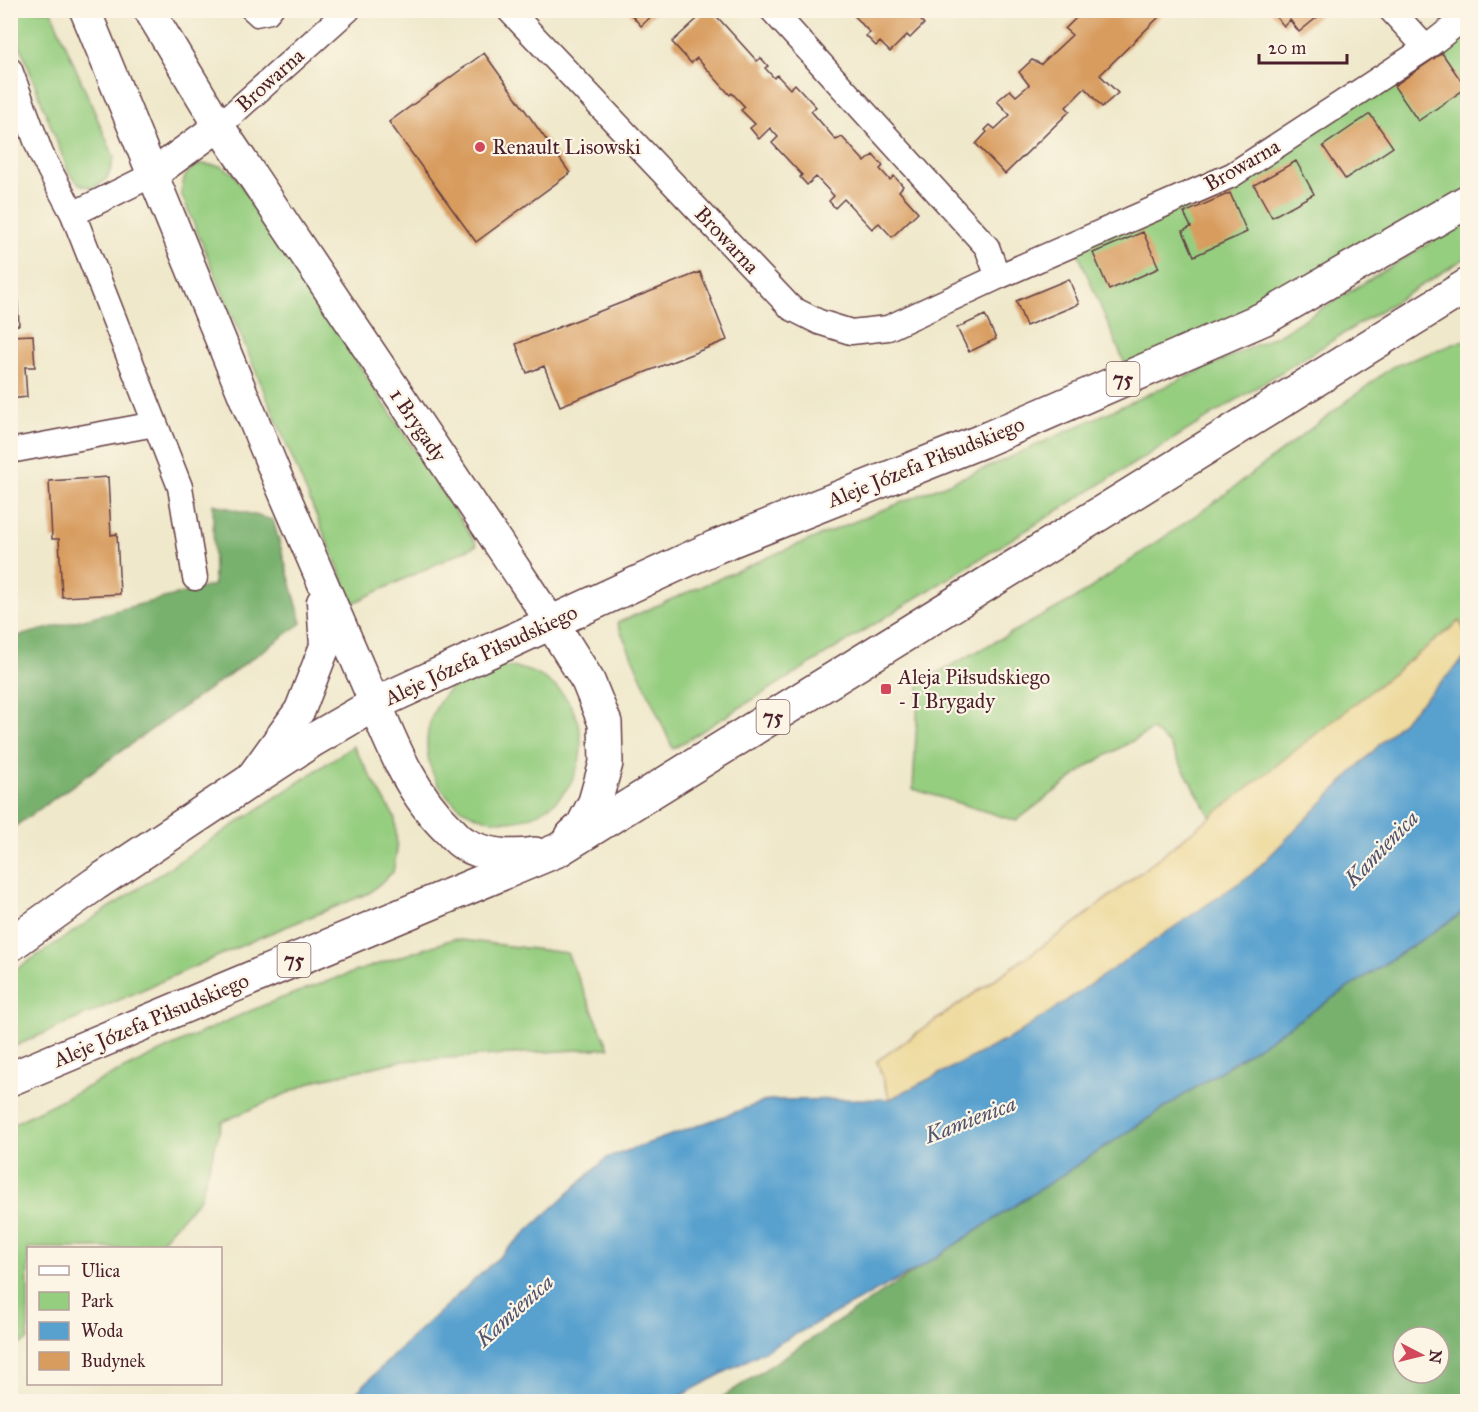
<svg xmlns="http://www.w3.org/2000/svg" width="1478" height="1412" viewBox="0 0 1478 1412" font-family="'IM FELL Great Primer',serif">
<style>
.green{fill:#96ce80;stroke:#707656;stroke-width:1.5}
.forest{fill:#78b16e;stroke:#61684c;stroke-width:1.5;fill-rule:evenodd}
.sand{fill:#eeda9e;stroke:#9c7c64;stroke-width:1.5}
.water{fill:#58a1cf;stroke:#51607d;stroke-width:1.5}
.building{fill:#d89c5f}
.lines{fill:none;stroke-linecap:round;stroke-linejoin:round}
.service-casing{stroke:#633d43;stroke-width:15}
.minor-casing{stroke:#633d43;stroke-width:27}
.tertiary-casing{stroke:#633d43;stroke-width:33}
.primary-casing{stroke:#633d43;stroke-width:36}
.service{stroke:#fff;stroke-width:12}
.minor{stroke:#fff;stroke-width:24}
.tertiary{stroke:#fff;stroke-width:30}
.primary{stroke:#fff;stroke-width:33}
.poi-dot{fill:#d1495b;stroke:#fcf5e5;stroke-width:2}
.labels{text-anchor:middle;stroke-width:4.5;stroke-linejoin:round;paint-order:stroke}
.shield{fill:#fcf5e5;stroke:#7f5f63;stroke-width:1.5}
.shield-label{font-size:20px;font-weight:bold;fill:#4a1f2b}
.street-label{font-size:21px;fill:#4a1f2b;stroke:#fcf5e5}
.poi-label{font-size:21px;fill:#4a1f2b;stroke:#fcf5e5;text-anchor:start}
.water-label{font-size:22px;font-style:italic;fill:#50536d;stroke:#fcf5e5}
</style>
<rect width="100%" height="100%" fill="#fcf5e5"/>
<filter id="ink" filterUnits="userSpaceOnUse"><feTurbulence type="fractalNoise" baseFrequency=".0167" numOctaves="2"/><feDisplacementMap in="SourceGraphic" scale="12" xChannelSelector="R" yChannelSelector="G"/><feConvolveMatrix kernelMatrix="1 2 1 2 8 2 1 2 1" color-interpolation-filters="sRGB"/></filter>
<filter id="wash" filterUnits="userSpaceOnUse"><feTurbulence type="fractalNoise" baseFrequency=".008" numOctaves="4" result="noise"/><feDisplacementMap in="SourceGraphic" scale="24" xChannelSelector="R" yChannelSelector="G"/><feGaussianBlur stdDeviation="1.35" result="paint"/><feColorMatrix in="noise" values="0 0 0 0 0 0 0 0 0 0 0 0 0 0 0 0 0 1.4 0 .05"/><feComposite in="paint" operator="in"/></filter>
<g filter="url(#wash)">
<rect width="100%" height="100%" fill="#efe8cb"/>
<path class="green" d="M11,10l40,1 63,146c-4,16 -6,25 -22,31l-13,-4 -10,-11 -58,-151z
M1467,11v180l-337,185 -56,-132 158,-69z
M202,164l19,2 12,7 244,372 -124,58 -172,-410c3,-18 4,-22 21,-29z
M1467,220v37l-794,492 -56,-126 163,-71 213,-87 287,-131z
M1467,339v298l-7,-16 -249,196 -42,-73 -17,-14 -61,34 -75,57 -103,-32 6,-106 160,-87 133,-92 180,-137z
M427 744a77 77 0 1 1 154 0a77 77 0 1 1-154 0Z
M353,746l42,72 2,32 -4,22 -24,21 -108,44 -250,111v-75z
M453,939l114,14 42,95 -209,13 -83,19 -95,42 -22,76 -45,50h-127v92l-17,9v-224c79,-40 158,-79 239,-114 66,-28 136,-49 203,-72z"/>
<path class="forest" d="M213,504l60,16 29,103 -291,206v-191l203,-53z
M1467,910v491l-752,1zM1403,1337h36v36h-36z"/>
<path class="sand" d="M1460,621l7,16v19l-215,218 -236,161 -126,64 -13,-38 200,-139z"/>
<path class="water" d="M1467,656v254l-546,357 -250,134h-323l63,-63 196,-180 162,-58 121,-1 126,-64 236,-161z"/>
<g id="blocks">
<path class="building" d="M627,10h31l-17,16z
M707,10h4l46,51 4,-3 7,8 -3,2 9,10 3,-3 13,14 5,-5 21,23 -5,4 25,29 6,-3 23,25 8,-7 10,11 -3,3 10,11 4,-4 9,10 -4,5 19,21 -26,25 -13,-14 -7,6 -28,-30 -9,9 -6,-7 5,-5 -18,-19 -9,8 -7,-8 2,-2 -30,-32 6,-6 -8,-9 -11,11 -9,-11 5,-4 -14,-14 4,-3 -13,-14 -2,2 -33,-37 -6,5 -19,-21z
M849,10h63l12,14 -14,14 -3,-3 -17,17 -10,-10 -4,4 -10,-10 4,-3z
M1084,10h82l-66,65 18,18 -16,14 -17,-19 -19,19 4,4 -65,63 -29,-30 11,-12 -2,-2 5,-5 5,4 15,-14 -13,-14 13,-11 6,6 13,-11 -10,-13 13,-12 9,4 31,-29 -7,-6z
M1270,10h56l-27,22 -9,-12 -6,6z
M484,53l86,120 -94,69 -87,-120z
M1442,53l24,35 -48,33 -24,-35z
M1370,114l23,33 -48,32 -22,-33z
M1296,161l18,33 -42,23 -18,-32z
M1230,193l17,39 -53,24 -11,-25 8,-4 -7,-14z
M1143,232l16,36 -50,22 -16,-37z
M700,272l27,68 -167,66 -16,-40 -17,7 -11,-29z
M1069,279l10,25 -53,22 -10,-25z
M17,293l2,32 -9,1v-32z
M985,315l11,24 -27,13 -12,-24z
M33,335l2,32h-10l2,30 -17,2v-63z
M108,477l3,58 6,-1 3,60 -58,3 -3,-58h-7l-3,-58z"/>
</g>
</g>
<g filter="url(#ink)">
<use href="#blocks" fill-opacity="0" stroke="#633d43" stroke-width="1.5"/>
<g class="lines">
<g class="service-casing">
<path id="service" d="M245,10l11,10 15,-3 6,-7"/>
</g>
<g class="minor-casing">
<path id="minor" d="M509,10l282,298 28,14 32,10 37,-4 110,-51 234,-102 194,-127 42,-33
M772,10l215,237 11,30
M1391,10l35,38
M10,70l31,84 32,60 79,-39
M219,126l129,-116
M73,214l107,273 15,91
M10,451l145,-27"/>
</g>
<g class="tertiary-casing">
<path id="tertiary" d="M85,10l192,467 98,227
M149,10l70,116 332,496
M152,175l67,-49
M250,779l50,-69 25,-64 -3,-44"/>
</g>
<g class="primary-casing">
<path id="primary" d="M551,622l37,59 17,42 1,40 -11,39 -13,25 -10,9
M375,704c19,46 38,92 75,127 4,4 8,9 13,12 21,13 49,15 72,11
M10,945l85,-61 152,-101 66,-43 62,-36 340,-157 267,-106 283,-123 203,-117
M10,1079l548,-229 910,-565"/>
</g>
<use href="#service" class="service"/>
<use href="#minor" class="minor"/>
<use href="#tertiary" class="tertiary"/>
<use href="#primary" class="primary"/>
</g>
</g>
<g class="poi-dot">
<circle cx="480" cy="147" r="6"/>
<rect x="880" y="683" width="12" height="12" rx="3"/>
</g>
<g class="labels">
<g class="shield">
<rect x="1106.5" y="362" width="33" height="34" rx="4.5"/>
<rect x="756.5" y="700" width="33" height="34" rx="4.5"/>
<rect x="277.5" y="943" width="33" height="34" rx="4.5"/>
</g>
<g class="shield-label">
<text x="1123" y="386">75</text>
<text x="773" y="724">75</text>
<text x="294" y="967">75</text>
</g>
<g class="street-label">
<text transform="translate(270 80) rotate(-42)" y="7">Browarna</text>
<text transform="translate(1242 165) rotate(-30)" y="7">Browarna</text>
<text transform="translate(727 240) rotate(47)" y="7">Browarna</text>
<text transform="translate(418 425) rotate(56)" y="7">1 Brygady</text>
<text transform="translate(926 462) rotate(-22)" y="7">Aleje Józefa Piłsudskiego</text>
<text transform="translate(481 655) rotate(-25)" y="7">Aleje Józefa Piłsudskiego</text>
<text transform="translate(151 1020) rotate(-23)" y="7">Aleje Józefa Piłsudskiego</text>
</g>
<g class="poi-label">
<text x="492" y="154">Renault Lisowski</text>
<text x="898" y="684">Aleja Piłsudskiego<tspan x="898" dy="24">- I Brygady</tspan></text>
</g>
<g class="water-label">
<text transform="translate(1381 848) rotate(-46)" y="8">Kamienica</text>
<text transform="translate(970 1119) rotate(-21)" y="8">Kamienica</text>
<text transform="translate(514 1310) rotate(-42)" y="8">Kamienica</text>
</g>
</g>
<rect width="1478" height="1412" fill="none" stroke="#fcf5e5" stroke-width="36"/>
<rect x="27" y="1247" width="195" height="138" fill="#fcf5e5" stroke="#b59f9b" stroke-width="1.5"/>
<rect x="39" y="1266" width="30" height="9" fill="#ffffff" stroke="#b59f9b" stroke-width="1.5"/>
<text x="81" y="1277" font-size="18" fill="#4a1f2b">Ulica</text>
<rect x="39" y="1292" width="30" height="18" fill="#96ce80" stroke="#b59f9b" stroke-width="1.5"/>
<text x="81" y="1307" font-size="18" fill="#4a1f2b">Park</text>
<rect x="39" y="1322" width="30" height="18" fill="#58a1cf" stroke="#b59f9b" stroke-width="1.5"/>
<text x="81" y="1337" font-size="18" fill="#4a1f2b">Woda</text>
<rect x="39" y="1352" width="30" height="18" fill="#d89c5f" stroke="#b59f9b" stroke-width="1.5"/>
<text x="81" y="1367" font-size="18" fill="#4a1f2b">Budynek</text>
<g transform="translate(1421 1355) rotate(97)"><circle r="28" fill="#fcf5e5" stroke="#b59f9b" stroke-width="1.5"/>
<path d="M0-4.5L10 22L0 15L-10 22Z" fill="#d1495b"/>
<text y="-9" font-size="16" font-weight="bold" text-anchor="middle" fill="#4a1f2b">N</text>
</g>
<path d="M1259 54v9h88v-9" fill="none" stroke="#4a1f2b" stroke-width="3"/>
<text x="1268" y="54" font-size="18" fill="#4a1f2b" stroke="#fcf5e5" stroke-width="4.5" paint-order="stroke">20 m</text>
</svg>
